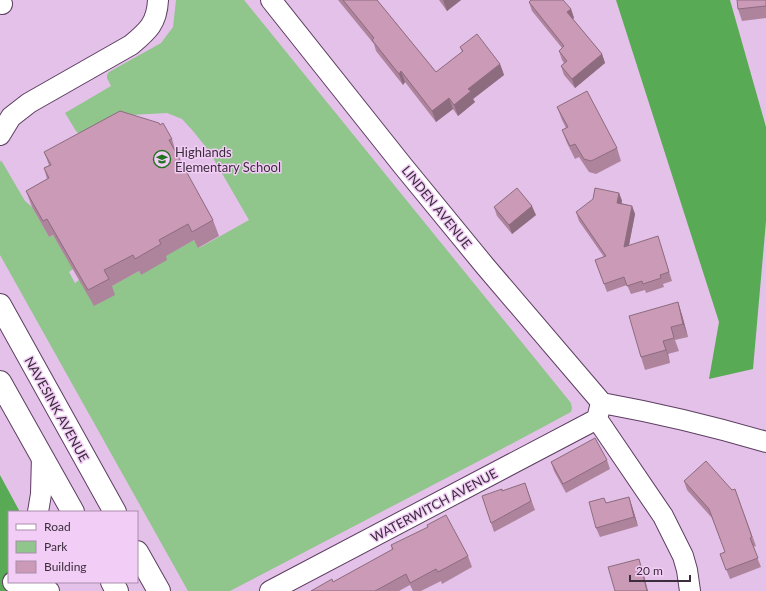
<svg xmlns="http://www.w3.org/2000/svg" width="766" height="591" viewBox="0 0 766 591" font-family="Lato,sans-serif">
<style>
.green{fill:#90c58c}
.forest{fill:#59aa54}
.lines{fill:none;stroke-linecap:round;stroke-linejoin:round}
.minor-casing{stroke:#5c3e60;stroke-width:22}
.highway-casing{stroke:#5c3e60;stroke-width:24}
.minor{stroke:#fff;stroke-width:20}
.highway{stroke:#fff;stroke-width:22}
.wall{fill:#ae849d}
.shaded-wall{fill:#8d6c7f}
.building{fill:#ca9ab6;stroke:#8d6c7f}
.labels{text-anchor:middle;stroke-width:3;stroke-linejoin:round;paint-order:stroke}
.poi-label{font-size:13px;fill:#3b2d3c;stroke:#f2cdf6;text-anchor:start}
.street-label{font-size:13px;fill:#3b2d3c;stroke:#f2cdf6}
</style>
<rect width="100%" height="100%" fill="#e4c1e9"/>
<path class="green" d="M176,0h68l327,403 1,5 -1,4 -73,39 -268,140h-42l-188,-336v-92l1,-3 24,41 7,6 17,30 4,-2 20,34 -4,3 6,11 4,-3 31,7 29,-16 2,4 24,-19 29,-16 5,8 50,-28 -40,-69 -16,-20 -11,-12 -15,-6 -36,2 -51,20 -4,-4 -11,-18 46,-27 -4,-8v-3l2,-3 52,-29 12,-16z"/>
<path class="forest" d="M616,0h114l36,127v94l-13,148 -44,10 10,-57z
M0,475l20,37h-11v70l35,9h-44z"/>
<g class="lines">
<g class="minor-casing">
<path id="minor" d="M271,0l132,166 82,100 117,137
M0,1l2,3
M0,135l11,-18 18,-14 102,-58c17,-14 26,-22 27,-45
M602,403c55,10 110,23 164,39
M600,407l-3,12 66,97 20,40 4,14 3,21
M38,512l3,-18 1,-38
M13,582l36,9
M270,591l327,-172"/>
</g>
<g class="highway-casing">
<path id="highway" d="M0,305l115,207
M0,382l73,130
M137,552l22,39
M112,582l5,9"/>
</g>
<use href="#minor" class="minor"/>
<use href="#highway" class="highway"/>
</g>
<path class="wall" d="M338,0h39l59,72 26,-20 -2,-5 40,17 4,11 -31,24 2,3 -17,14 -5,-7 -17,13 -31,-40 -2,3 -27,-34 -2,-7z
M439,0h22l-14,11z
M766,0v18l-24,3 -4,-12z
M529,2l42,7 3,9 -1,1 29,35 3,9 -30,25 -11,-13 -3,-9 3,-3 -2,-3 -3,-9 3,-3 -30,-37z
M557,107l60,41 4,13 -25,13 -7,-2 -10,-15 -4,2 -8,-16 -5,-13 4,-2 -4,-8z
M172,139l5,17 36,64 6,16 -21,12 -4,-8 -28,16 1,4 -26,15 -2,-4 -27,15 3,9 -21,11 -41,-71 -4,2 -17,-30 -6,-16 21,-12 -3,-11 5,-3 -5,-13z
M619,193l3,8 -1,2 11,3 3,8 -6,31h32l11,36 -9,3 1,3 -18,6 -1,-3 -14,4 -4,-9 -20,7 -12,-32 9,-3 -25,-36 -3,-9z
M494,207l42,8 -24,19 -15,-18z
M678,302l4,13 6,22 -13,3 4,11 -11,3 2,9 -25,7 -4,-13z
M607,460l3,9 -44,24 -12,-22 -3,-9z
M684,481l48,9 3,-1 21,57 -3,1 8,20 -31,12 -10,-25 5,-2 -13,-34 -25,-28z
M525,483l10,27 -41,22 -12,-36 20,-5z
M629,497l9,29 -38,11 -4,-9 10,-25z
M391,545l77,11 4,11 -30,17 -1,-3 -20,10h-8l-3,-6 -11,6h-88l22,-9 59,-32z"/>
<path class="shaded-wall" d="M443,0h18l-14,11z
M571,9l3,9 -4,3 -3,-9z
M602,54l3,9 -30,25 -3,-9z
M500,64l4,11 -31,24 2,3 -17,14 -4,-11 14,-16z
M401,71l4,11 -2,3 -4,-11z
M449,98l4,11 -17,13 -4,-11z
M619,193l3,8 -2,10 -3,-8z
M532,206l4,9 -24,19 -3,-9z
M632,206l3,8 -8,41 -3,-8z
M678,302l4,13 6,22 -5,-13z
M663,341l5,13 2,9 -4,-13z
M629,497l3,9 6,20 -4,-9z
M639,559l3,9 6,23h-1z"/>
<path class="building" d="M343,0h34l59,72 27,-21 -3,-4 17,-13 23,30 -32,25 3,2 -17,14 -5,-7 -17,13 -31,-40 -2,3 -27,-34 2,-2z
M531,0h32l8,9 -4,3 35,42 -30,25 -11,-13 6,-5 -8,-10 5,-5 -35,-44z
M737,0h29v6l-28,3z
M587,91l30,57 -26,13 -7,-2 -9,-15 -5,2 -8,-16 6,-3 -11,-20z
M120,111l39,12 1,2 3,-2 9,16 -3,1 44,80 -21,12 -4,-8 -29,16 2,4 -26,15 -2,-4 -29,15 5,9 -21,11 -41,-71 -4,2 -17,-30 23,-13 -5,-10 7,-3 -7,-13z
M517,188l15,18 -23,19 -15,-18z
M595,188l24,5 -2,10 15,3 -8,41 34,-11 11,36 -9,3 1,3 -18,6 -1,-3 -15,5 -3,-9 -20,7 -9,-24 11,-4 -30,-44 17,-13z
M678,302l5,22 -12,3 3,11 -11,3 3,9 -25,7 -12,-41z
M595,438l12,22 -44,24 -12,-22z
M706,461l26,29 3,-1 17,48 -2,1 8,20 -32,12 -6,-16 5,-2 -16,-43 -25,-28z
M525,483l6,18 -40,22 -9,-27 20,-7v2z
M629,497l5,20 -38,11 -7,-26 15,-4 2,5z
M446,515l22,41 -30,16 -2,-3 -26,14 -4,-9 -31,17h-64l21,-12 1,3 60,-33 -2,-4 37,-18 -1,-2z
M639,559l8,32h-32l-7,-24z"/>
<defs>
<g id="school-ring" transform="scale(0.9)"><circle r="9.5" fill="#f2cdf6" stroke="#21741e" stroke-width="1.5"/><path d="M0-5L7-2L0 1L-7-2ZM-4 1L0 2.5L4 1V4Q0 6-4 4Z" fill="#21741e"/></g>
</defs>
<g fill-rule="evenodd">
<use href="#school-ring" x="162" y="159"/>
</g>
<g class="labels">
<g class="poi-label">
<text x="175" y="157">Highlands<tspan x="175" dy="15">Elementary School</tspan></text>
</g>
<g class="street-label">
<text transform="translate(437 207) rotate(51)" y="5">LINDEN AVENUE</text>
<text transform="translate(57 409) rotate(61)" y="5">NAVESINK AVENUE</text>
<text transform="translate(434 505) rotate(-28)" y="5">WATERWITCH AVENUE</text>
</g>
</g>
<rect x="8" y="511" width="130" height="72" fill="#f2cdf6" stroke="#a98dac"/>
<rect x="16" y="524" width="20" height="6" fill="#ffffff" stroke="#a98dac"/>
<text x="44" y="531" font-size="12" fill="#3b2d3c">Road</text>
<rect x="16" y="541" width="20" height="12" fill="#90c58c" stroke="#a98dac"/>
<text x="44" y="551" font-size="12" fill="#3b2d3c">Park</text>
<rect x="16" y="561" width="20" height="12" fill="#ca9ab6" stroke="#a98dac"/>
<text x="44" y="571" font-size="12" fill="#3b2d3c">Building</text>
<path d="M630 575v6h60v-6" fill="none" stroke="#3b2d3c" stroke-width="2"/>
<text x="636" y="575" font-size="12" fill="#3b2d3c" stroke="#f2cdf6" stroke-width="3" paint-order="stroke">20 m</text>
</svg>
